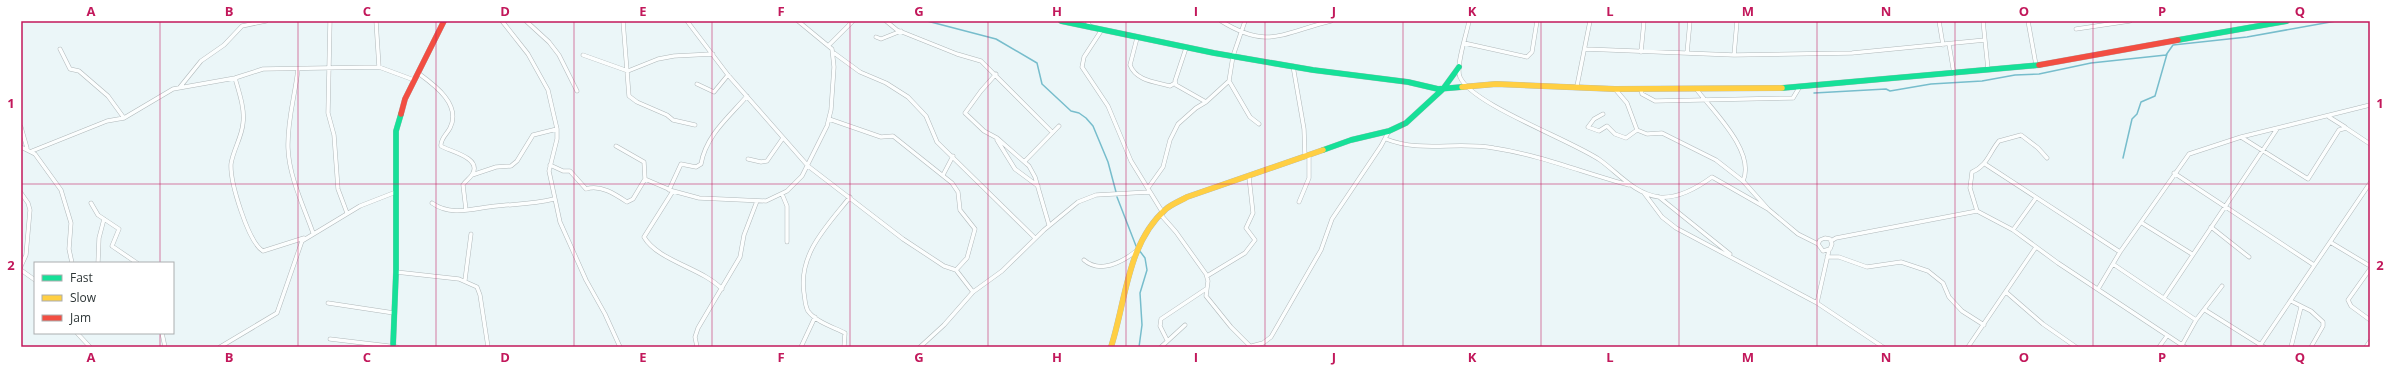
<svg xmlns="http://www.w3.org/2000/svg" width="2391" height="368" viewBox="0 0 2391 368" font-family="'Open Sans',sans-serif">
<style>
.lines{fill:none;stroke-linecap:round;stroke-linejoin:round}
.stream{stroke:#77bdcc;stroke-width:1.5}
.street-casing{stroke:#b0b8ba;stroke-width:4.5}
.fast-casing{stroke:#b0b8ba;stroke-width:6}
.slow-casing{stroke:#b0b8ba;stroke-width:6}
.jam-casing{stroke:#b0b8ba;stroke-width:6}
.street{stroke:#fcfefe;stroke-width:3.5}
.fast{stroke:#16e098;stroke-width:5.5}
.slow{stroke:#ffcf43;stroke-width:5.5}
.jam{stroke:#f24e42;stroke-width:5.5}
.grid{fill:none;stroke:#c2185b;stroke-width:1;stroke-opacity:0.55}
.neatline{fill:none;stroke:#c2185b;stroke-width:1.5}
.grid-label{font-size:13px;text-anchor:middle;font-weight:bold;fill:#c2185b}
</style>
<rect width="100%" height="100%" fill="#ebf6f8"/>
<g class="lines">
<path class="stream" d="M927,21l69,18 41,24 5,21 29,27 8,2 7,5 7,8 15,36 8,30
M1814,93l72,-4 4,2 41,-7 51,-3 33,-6 24,-1 52,-11 75,-8 7,-10 74,-8 89,-16
M2123,158l9,-39 5,-5 4,-12 14,-6 12,-42
M1117,197l19,49
M1139,347l3,-22 -2,-32 7,-23 -2,-12 -6,-8"/>
<g class="street-casing">
<path id="street" d="M330,21l-2,92 6,22 4,54 9,24
M376,21l3,46
M502,21l26,33 20,36 9,39v10l-8,32 11,51 26,58 19,34 15,33
M526,21l23,21 10,13 18,36
M623,21l6,75 8,6 30,13 6,5 22,5
M687,21l41,54 80,91 95,73 41,27 12,4 17,22
M886,21l11,9 60,24 24,7 71,71
M1087,21l4,7
M1221,21c47,29 61,12 110,0
M1245,21l-12,35 -4,25 21,36 9,7
M1469,21c-2,12 -14,46 -9,56 11,27 111,63 140,83 18,13 35,34 59,37 19,2 38,-9 53,-20l56,32
M1939,21l4,24
M1983,21l5,48
M2028,21l8,44
M2076,29l54,-8
M1101,31l-17,26 -2,10 26,39 23,55 32,52
M876,37l5,2 20,-8
M1137,38l-7,27c6,16 26,17 40,21l5,-3
M1464,43l63,14 5,-5 5,-31
M1949,44l5,30
M829,45l24,-24
M1186,48l-11,33 1,4 30,17 23,-21
M60,49l10,20 9,2 29,25 16,22
M1585,49l149,6 118,-2 133,-13
M1641,52l3,-31
M834,53l26,19 26,11 22,14 18,19 11,26 98,96
M1687,53l3,-32
M583,55l45,16 30,-12 16,-3 39,-2
M1734,55l3,-34
M1293,66l11,63 1,28
M298,69c-3,27 -11,52 -10,79 1,29 16,59 25,85
M418,73c15,11 44,31 32,55 -3,6 -10,11 -9,18 7,5 40,11 32,27 -2,5 -7,7 -10,12l3,25
M996,74l-15,17 -16,22 19,18 13,7 32,28 6,11 14,48
M235,78c4,14 10,31 8,45 -1,14 -10,27 -12,41 -1,18 17,78 32,87l41,-13
M697,84l17,8 14,-17
M1577,86l13,-65
M180,87l21,-26 23,-16 18,-19 24,-5
M1615,89l12,14 10,27 10,4 15,-1 54,27 27,21 25,28 30,25 20,10 5,7 7,-2 2,-5 -2,-5 -5,-1 -5,2 -2,4
M1641,89l1,5 13,7 138,-3 6,-10
M1697,90c16,21 59,62 46,91
M1603,114l-9,5 -6,8 11,4 8,-5 8,8 11,4 11,-8
M2329,117l16,10
M829,119l52,18 12,-1 59,47 6,9 2,18 15,19 -8,29 -11,12
M21,127l6,21
M2241,137l67,42 31,-49 7,-2 24,16
M1386,139c35,14 72,2 108,9 46,7 90,25 135,37
M997,140l18,29 23,17
M616,146l28,16 1,17 28,12 26,7 67,3 21,-10 15,-15 25,-50 4,-16 3,-43 -2,-18 -34,-28
M21,147l14,7 26,36 10,33 -2,26 3,14
M32,151l75,-30 17,-3 49,-29 62,-11 28,-9 116,-2 35,13
M748,159l13,3 6,-1 16,-23
M1025,161l34,-35
M1985,164l135,88
M550,165l13,6h7l16,18c14,-5 29,5 41,13l6,-3 12,-20
M2174,173l140,92
M472,175l24,-8 15,-1 6,-5 16,-26 24,-6
M943,175l10,-19
M1148,188l15,-21 7,-27 8,-16 18,-16 10,-6
M669,190l12,-26 15,3 5,-3c5,-29 28,-47 46,-68
M673,191l-29,46c14,24 58,31 78,52
M21,193l7,10 2,7 -4,45 -5,11
M1644,193l18,24 14,11 141,75 66,44
M782,194l5,12v36
M1659,197l71,57
M1299,202l10,-24v-22
M91,203l7,12 21,14 -7,17 25,17
M432,203c19,14 43,5 64,3 20,-2 38,-2 58,-7
M1977,211l-7,-23 2,-16c15,-6 17,-19 27,-31l22,-6 17,13 9,10
M1161,215l15,17 30,42 2,7 -2,15 25,31 19,19
M2142,223l50,31
M2211,227l38,30
M2013,230l23,-32
M1831,241l5,-3 141,-27 36,19 45,33 127,84
M2330,242l40,24
M1827,257h12l28,10 34,-5 27,9 15,12 6,14 13,14 22,14
M1084,260c16,14 38,2 51,-8
M98,263l1,-25 5,-19
M2113,264l83,56
M2370,269l-22,31 3,6 19,14
M21,270l14,10
M396,272l63,7 18,8 3,8 8,52
M1207,276l38,-23 10,-13 -9,-12 7,-15 -4,-36
M465,280l6,-46
M2098,289l22,-37 69,-98 52,-17 129,-32
M2006,292l37,32 33,23
M2164,298l113,-169
M2291,301l20,10 12,11v4l-12,21
M328,303l66,10
M1817,303l12,-53
M2205,310l59,37
M77,333l13,14
M162,333l3,14
M330,339l67,8
M1167,340l-7,-14 1,-7 45,-30
M2182,345l14,-25 26,-34
M220,347l57,-34 25,-72 58,-35 36,-14
M697,347l-2,-10 3,-9 42,-71 4,-22 13,-34
M801,347l14,-30
M844,347l1,-14c-12,-6 -29,-11 -37,-22 -3,-5 -3,-12 -4,-18 -6,-39 23,-67 46,-96
M920,347l24,-22 29,-33 29,-21 42,-41 34,-28 18,-7 53,-3
M1161,347l24,-22
M1248,347l15,-4 8,-6 50,-87 11,-31 49,-73 8,-15
M1968,347l68,-100
M2159,347l8,-11
M2259,347l111,-164
M2291,347l10,-40
M2366,347l4,-6"/>
</g>
<g class="fast-casing">
<path id="fast" d="M1061,21l153,32 99,17 95,12 30,7 24,-2
M2178,40l109,-19
M1782,88l257,-23
M1323,150l28,-10 38,-9 17,-8 37,-34 16,-22
M393,347l3,-75v-141l5,-17"/>
</g>
<g class="slow-casing">
<path id="slow" d="M1462,87l34,-3 119,5 167,-1
M1111,347c15,-46 16,-104 55,-138 6,-5 14,-8 21,-12l136,-47"/>
</g>
<g class="jam-casing">
<path id="jam" d="M2039,65l139,-25
M401,114l4,-15 39,-78"/>
</g>
<use href="#street" class="street"/>
<use href="#fast" class="fast"/>
<use href="#slow" class="slow"/>
<use href="#jam" class="jam"/>
</g>
<path class="grid" d="M160,21v242M298,21v326M436,21v326M574,21v326M712,21v326M850,21v326M988,21v326M1126,21v326M1265,21v326M1403,21v326M1541,21v326M1679,21v326M1817,21v326M1955,21v326M2093,21v326M2231,21v326M21,184h2349M160,333v14"/>
<rect width="2391" height="368" fill="none" stroke="#ffffff" stroke-width="44"/>
<rect x="34" y="262" width="140" height="72" fill="#ffffff" stroke="#abaeaf"/>
<rect x="42" y="275" width="20" height="6" fill="#16e098" stroke="#abaeaf"/>
<text x="70" y="282" font-size="12" fill="#2d3536">Fast</text>
<rect x="42" y="295" width="20" height="6" fill="#ffcf43" stroke="#abaeaf"/>
<text x="70" y="302" font-size="12" fill="#2d3536">Slow</text>
<rect x="42" y="315" width="20" height="6" fill="#f24e42" stroke="#abaeaf"/>
<text x="70" y="322" font-size="12" fill="#2d3536">Jam</text>
<rect x="22" y="22" width="2347" height="324" class="neatline"/>
<g class="grid-label">
<text x="91" y="16">A</text>
<text x="229" y="16">B</text>
<text x="367" y="16">C</text>
<text x="505" y="16">D</text>
<text x="643" y="16">E</text>
<text x="781" y="16">F</text>
<text x="919" y="16">G</text>
<text x="1057" y="16">H</text>
<text x="1196" y="16">I</text>
<text x="1334" y="16">J</text>
<text x="1472" y="16">K</text>
<text x="1610" y="16">L</text>
<text x="1748" y="16">M</text>
<text x="1886" y="16">N</text>
<text x="2024" y="16">O</text>
<text x="2162" y="16">P</text>
<text x="2300" y="16">Q</text>
<text x="11" y="108">1</text>
<text x="2380" y="108">1</text>
<text x="11" y="270">2</text>
<text x="2380" y="270">2</text>
<text x="91" y="362">A</text>
<text x="229" y="362">B</text>
<text x="367" y="362">C</text>
<text x="505" y="362">D</text>
<text x="643" y="362">E</text>
<text x="781" y="362">F</text>
<text x="919" y="362">G</text>
<text x="1057" y="362">H</text>
<text x="1196" y="362">I</text>
<text x="1334" y="362">J</text>
<text x="1472" y="362">K</text>
<text x="1610" y="362">L</text>
<text x="1748" y="362">M</text>
<text x="1886" y="362">N</text>
<text x="2024" y="362">O</text>
<text x="2162" y="362">P</text>
<text x="2300" y="362">Q</text>
</g>
</svg>
